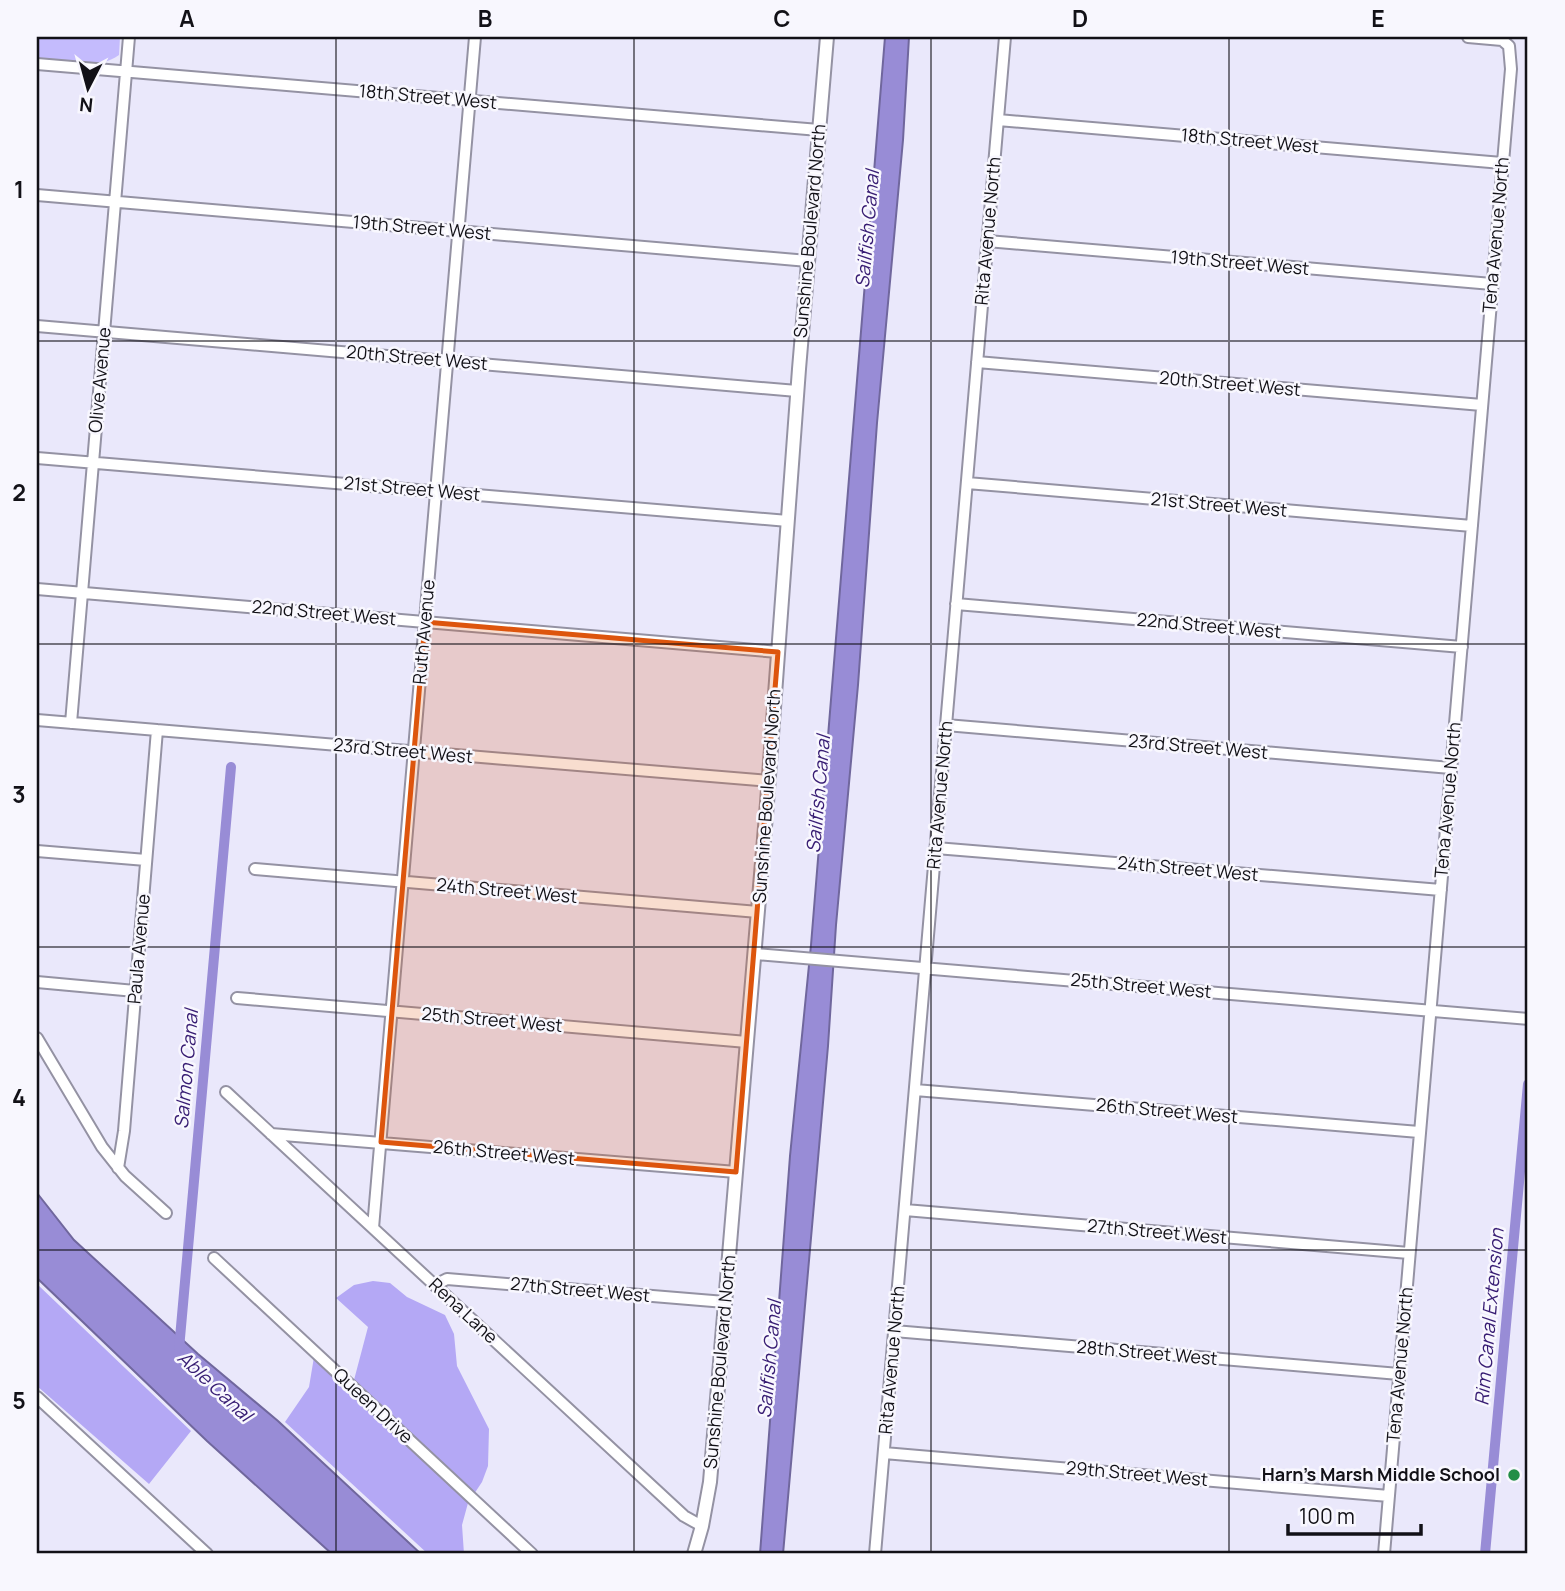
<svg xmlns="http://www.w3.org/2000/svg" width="1565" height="1591" viewBox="0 0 1565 1591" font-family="Manrope,sans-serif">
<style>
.green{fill:#c4bbfd}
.forest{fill:#b4a8f5}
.water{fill:#988cd6;stroke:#70679d;stroke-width:2}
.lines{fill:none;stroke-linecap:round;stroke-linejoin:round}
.canal{stroke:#988cd6;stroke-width:10}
.minor-casing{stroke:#9492a3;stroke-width:14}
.tertiary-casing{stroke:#9492a3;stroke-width:16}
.minor{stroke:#fff;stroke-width:10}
.tertiary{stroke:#fff;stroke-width:12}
.marked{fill:#dd550d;fill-opacity:0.2;stroke:#dd550d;stroke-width:5;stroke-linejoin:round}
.grid{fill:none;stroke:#121117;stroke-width:2;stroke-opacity:0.55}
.poi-dot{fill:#228e46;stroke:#f8f7fe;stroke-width:2.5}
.labels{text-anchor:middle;stroke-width:5;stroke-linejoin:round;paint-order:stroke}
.street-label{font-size:18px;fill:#121117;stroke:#f8f7fe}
.poi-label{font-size:18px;font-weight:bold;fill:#121117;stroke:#f8f7fe;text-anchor:end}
.water-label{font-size:19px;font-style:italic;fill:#371c73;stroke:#f8f7fe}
.neatline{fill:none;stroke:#121117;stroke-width:2.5}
.grid-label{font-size:23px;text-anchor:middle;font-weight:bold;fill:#121117}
</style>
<rect width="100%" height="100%" fill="#eae8fb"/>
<path class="green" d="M37,37h83l-1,18c-22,16 -57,8 -82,4z"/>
<path class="forest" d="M373,1281l17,2 17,14 38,18 9,19 3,32 32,63 -1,37 -6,16 -14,21 -6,22 2,29h-36l-143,-132 24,-35 6,-36 39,29 14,-53 -32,-29 18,-13z
M37,1284l154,147 -42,53 -112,-98z"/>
<path class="water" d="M885,37h24l-6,103 -26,283 -19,262 -22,240 -8,121 -45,508h-23l30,-398 21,-211z
M37,1193l37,47 124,114 80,67 143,133h-89l-125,-113 -170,-163z"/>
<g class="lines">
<path class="canal" d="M179,1349l52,-582
M1485,1554l43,-470"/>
<g class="minor-casing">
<path id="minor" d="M37,64l782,66
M998,120l504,43
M37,195l771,66
M987,241l505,43
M37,326l760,65
M977,362l505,43
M37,458l751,63
M967,483l505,43
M37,589l741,63
M956,604l506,43
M37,720l732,61
M71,723l58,-686
M946,725l505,43
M936,848l505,42
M37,851l109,9
M255,869l503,43
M755,954l773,65
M37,982l98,9
M237,998l510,44
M37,1038l65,109 23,29 41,37
M915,1090l504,42
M226,1092l458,424 18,10
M271,1134l465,38
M118,1168l6,-37 33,-401
M905,1210l504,43
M373,1228l102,-1191
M214,1258l318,296
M435,1285l12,-6 278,23
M894,1331l505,43
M37,1397l170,157
M884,1453l505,43
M875,1554l130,-1517
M1384,1554l127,-1485 -2,-23 -7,-6 -34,-3"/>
</g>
<g class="tertiary-casing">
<path id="tertiary" d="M694,1554l8,-28 8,-44 57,-679 32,-434 28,-332"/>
</g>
<use href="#minor" class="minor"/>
<use href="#tertiary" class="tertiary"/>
</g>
<path class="marked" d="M425,622l353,30 -42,520 -355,-30z"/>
<path class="grid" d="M336,37v1517M634,37v1517M931,37v1517M1229,37v1517M37,341h1491M37,644h1491M37,947h1491M37,1250h1491"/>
<circle class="poi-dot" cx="1514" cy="1475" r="7"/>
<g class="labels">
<g class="street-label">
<text transform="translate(428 97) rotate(5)" y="6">18th Street West</text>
<text transform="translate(1250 141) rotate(5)" y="6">18th Street West</text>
<text transform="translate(422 228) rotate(5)" y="6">19th Street West</text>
<text transform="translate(810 231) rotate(-85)" y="6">Sunshine Boulevard North</text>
<text transform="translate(988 231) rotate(-85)" y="6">Rita Avenue North</text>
<text transform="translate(1496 235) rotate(-85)" y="6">Tena Avenue North</text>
<text transform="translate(1240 263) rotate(5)" y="6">19th Street West</text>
<text transform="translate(417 358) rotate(5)" y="6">20th Street West</text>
<text transform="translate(100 380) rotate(-85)" y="6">Olive Avenue</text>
<text transform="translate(1230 384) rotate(5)" y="6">20th Street West</text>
<text transform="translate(412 489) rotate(5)" y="6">21st Street West</text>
<text transform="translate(1219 505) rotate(5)" y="6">21st Street West</text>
<text transform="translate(324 613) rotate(5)" y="6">22nd Street West</text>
<text transform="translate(1209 626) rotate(5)" y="6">22nd Street West</text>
<text transform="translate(424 632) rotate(-85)" y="6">Ruth Avenue</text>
<text transform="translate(1198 747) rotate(5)" y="6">23rd Street West</text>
<text transform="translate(403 751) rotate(5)" y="6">23rd Street West</text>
<text transform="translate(940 795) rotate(-85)" y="6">Rita Avenue North</text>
<text transform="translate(767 796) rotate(-86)" y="6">Sunshine Boulevard North</text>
<text transform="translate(1448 800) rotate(-85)" y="6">Tena Avenue North</text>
<text transform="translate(1188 869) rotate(5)" y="6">24th Street West</text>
<text transform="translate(507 891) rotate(5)" y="6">24th Street West</text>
<text transform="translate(139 949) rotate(-85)" y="6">Paula Avenue</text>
<text transform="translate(1141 986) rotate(5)" y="6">25th Street West</text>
<text transform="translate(492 1020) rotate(5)" y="6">25th Street West</text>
<text transform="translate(1167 1111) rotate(5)" y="6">26th Street West</text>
<text transform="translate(504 1153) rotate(5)" y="6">26th Street West</text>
<text transform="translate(1157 1232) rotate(5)" y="6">27th Street West</text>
<text transform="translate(580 1290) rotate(5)" y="6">27th Street West</text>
<text transform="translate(463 1311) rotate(43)" y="6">Rena Lane</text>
<text transform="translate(1147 1353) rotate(5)" y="6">28th Street West</text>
<text transform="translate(892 1360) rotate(-85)" y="6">Rita Avenue North</text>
<text transform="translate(720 1362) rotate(-85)" y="6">Sunshine Boulevard North</text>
<text transform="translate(1400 1365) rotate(-85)" y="6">Tena Avenue North</text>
<text transform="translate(373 1406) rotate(43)" y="6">Queen Drive</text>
<text transform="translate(1137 1474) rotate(5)" y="6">29th Street West</text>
</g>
<g class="poi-label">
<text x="1500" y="1481">Harn's Marsh Middle School</text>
</g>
<g class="water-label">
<text transform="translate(867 229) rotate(-85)" y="7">Sailfish Canal</text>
<text transform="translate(818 794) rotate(-85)" y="7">Sailfish Canal</text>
<text transform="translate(186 1069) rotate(-85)" y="7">Salmon Canal</text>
<text transform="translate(1489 1317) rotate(-85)" y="7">Rim Canal Extension</text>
<text transform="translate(769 1359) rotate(-85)" y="7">Sailfish Canal</text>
<text transform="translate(215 1386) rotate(43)" y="7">Able Canal</text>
</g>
</g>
<rect width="1565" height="1591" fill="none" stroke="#f8f7fe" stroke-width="77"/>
<g transform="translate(88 88) rotate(186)" stroke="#f8f7fe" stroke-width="5" paint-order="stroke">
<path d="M0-5L12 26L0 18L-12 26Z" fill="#121117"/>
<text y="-10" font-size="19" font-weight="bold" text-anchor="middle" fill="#121117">N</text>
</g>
<path d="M1288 1524v10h133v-10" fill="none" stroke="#121117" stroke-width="3.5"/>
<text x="1299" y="1524" font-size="21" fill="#121117" stroke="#f8f7fe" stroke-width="5" paint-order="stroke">100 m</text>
<rect x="38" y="38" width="1488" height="1514" class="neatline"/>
<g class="grid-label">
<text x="187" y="27">A</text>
<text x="485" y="27">B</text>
<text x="782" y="27">C</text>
<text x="1080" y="27">D</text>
<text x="1378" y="27">E</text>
<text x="19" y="198">1</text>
<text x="19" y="501">2</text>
<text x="19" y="803">3</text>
<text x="19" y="1106">4</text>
<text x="19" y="1409">5</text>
</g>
</svg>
